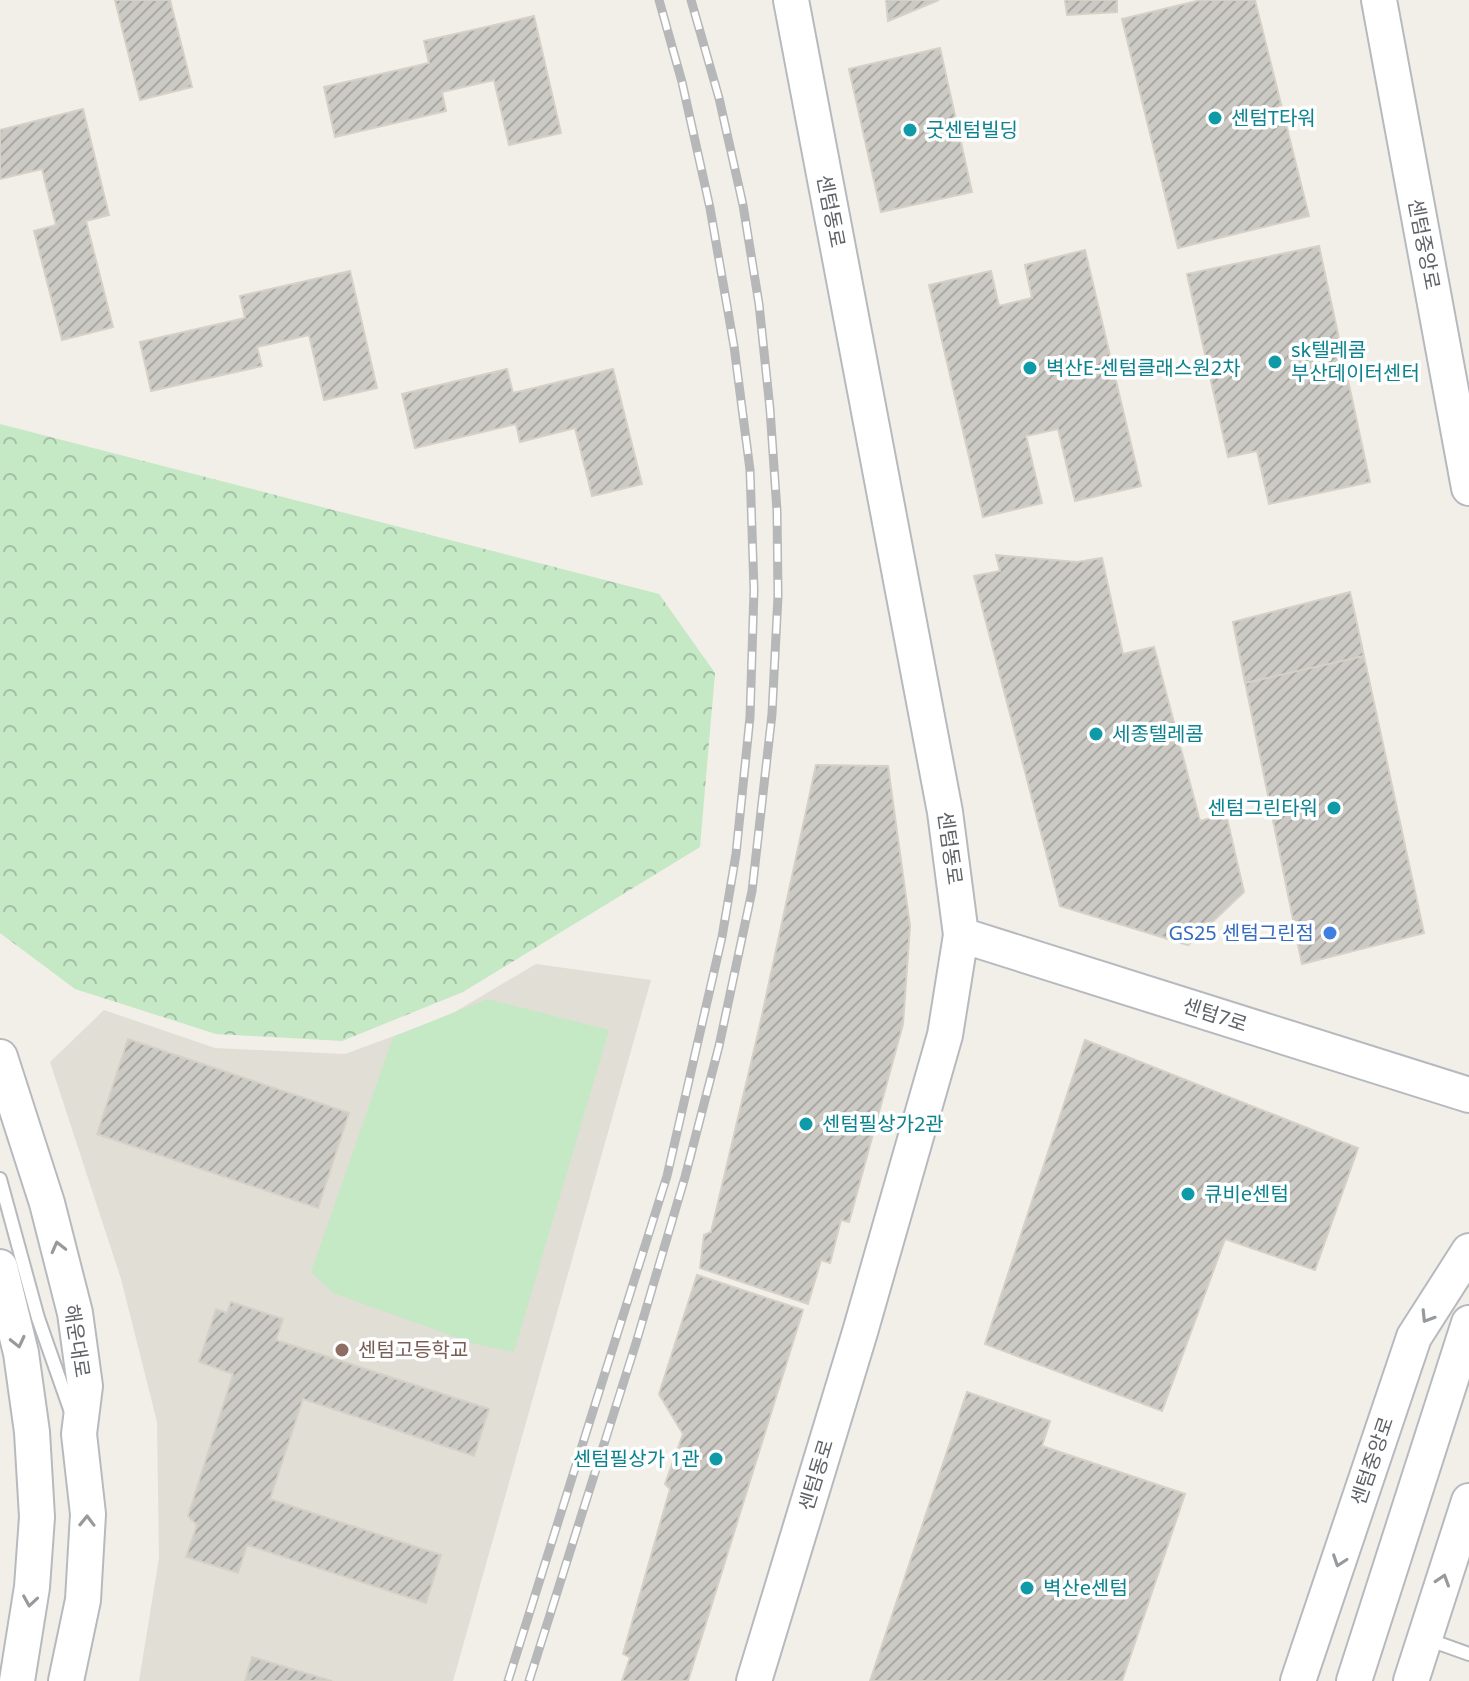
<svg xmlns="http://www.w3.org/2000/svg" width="1469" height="1681" viewBox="0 0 1469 1681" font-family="'Noto Sans','Noto Sans KR',sans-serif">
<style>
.education{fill:#e1ded6}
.forest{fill:url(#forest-crowns)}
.pitch{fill:#c5e8c5}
.building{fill:url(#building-hatch);stroke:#d6d1c6;stroke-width:2}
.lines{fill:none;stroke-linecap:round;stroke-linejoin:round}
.lane-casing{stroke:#b5b8bc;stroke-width:16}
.secondary-casing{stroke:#b6babf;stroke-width:38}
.lane{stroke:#fff;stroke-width:12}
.secondary{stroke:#fff;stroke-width:34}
.rail-casing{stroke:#b6b7b8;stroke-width:9}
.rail{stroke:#fff;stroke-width:6;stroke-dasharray:18;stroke-linecap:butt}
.oneway{stroke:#979a9d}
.culture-dot{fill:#0f9aa8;stroke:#fff;stroke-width:3}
.shop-dot{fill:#3f7fe0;stroke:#fff;stroke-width:3}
.education-dot{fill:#8d6e63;stroke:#fff;stroke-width:3}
.labels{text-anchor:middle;stroke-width:7;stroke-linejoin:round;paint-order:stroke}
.culture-label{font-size:20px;fill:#0d838f;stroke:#fff;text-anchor:start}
.street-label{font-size:20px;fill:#5f6368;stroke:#fff}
.shop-label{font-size:20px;fill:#366cbe;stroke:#fff;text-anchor:end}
.education-label{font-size:20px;fill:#785e54;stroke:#fff;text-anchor:start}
</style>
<defs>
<pattern id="forest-crowns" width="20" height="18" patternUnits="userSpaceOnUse" patternTransform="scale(2)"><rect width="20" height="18" fill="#c5e8c5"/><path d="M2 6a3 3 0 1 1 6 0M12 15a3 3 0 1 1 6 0" fill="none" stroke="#a3c0a4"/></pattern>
<pattern id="building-hatch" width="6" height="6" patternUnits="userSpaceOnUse" patternTransform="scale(2)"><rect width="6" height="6" fill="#cccac5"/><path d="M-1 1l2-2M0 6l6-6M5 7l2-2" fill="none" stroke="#a9a8a4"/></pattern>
</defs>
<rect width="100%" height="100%" fill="#f1efe8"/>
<path class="education" d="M536,964l115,16 -198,701h-314l20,-123 -2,-136 -36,-143 -71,-217 54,-52 111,38 130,6 103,-38z"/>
<path class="forest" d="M0,424l659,170 56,79 -15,174 -237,145 -121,49 -126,-7 -141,-45 -75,-56z"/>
<path class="pitch" d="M487,999l122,31 -95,322 -39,-8 -142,-51 -22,-21 82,-235z"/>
<path class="building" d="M115,0h55l22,87 -52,13z
M886,0h53l-51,21z
M1065,0h52v12l-50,3z
M1201,0h54l54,216 -131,32 -56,-229z
M534,16l27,117 -52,12 -15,-65 -52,12 4,19 -111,26 -11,-50 105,-24 -5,-22z
M940,48l32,144 -91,20 -32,-143z
M83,109l26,106 -23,6 27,106 -51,13 -28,-109 22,-6 -14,-56 -42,10v-49z
M1319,246l51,236 -101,22 -12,-53 -29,6 -41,-183z
M1085,250l56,236 -66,15 -17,-72 -32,7 16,67 -59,14 -54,-232 62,-14 8,35 33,-8 -7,-33z
M350,271l27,117 -53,12 -15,-65 -52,12 5,19 -111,25 -11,-49 105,-24 -5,-22z
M507,369l6,24 100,-24 29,115 -50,12 -17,-68 -55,14 -4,-18 -101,24 -13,-54z
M996,555l81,7 25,-4 21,96 31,-7 46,174 26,-7 18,78 -56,53 -128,-39 -86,-330 26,-5z
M1350,592l74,341 -122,31 -69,-342z
M1350,592l14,64 -119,27 -12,-61z
M816,765l72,1 22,160 -7,98 -54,198 -8,-2 -11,43 -9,-3 -13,44 -108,-36 4,-33 7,-3 48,-203z
M128,1039l221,74 -31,95 -221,-74z
M1085,1040l273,108 -43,122 -90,-31 -63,172 -177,-67z
M697,1275l106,35 -115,371h-66l8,-24 -7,-3 47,-165 -5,-5 18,-50 -24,-40z
M231,1302l52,17 -7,21 213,69 -15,47 -171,-57 -33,100 171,56 -15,48 -179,-58 -9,28 -52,-16 11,-32 -9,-9 45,-142 -34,-12 17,-53 11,4z
M967,1392l83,29 -8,25 143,48 -63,187h-252z
M252,1657l80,24h-87z"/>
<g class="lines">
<g class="lane-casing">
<path id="lane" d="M0,1179l38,139 33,94
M1427,1639l42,15"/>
</g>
<g class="secondary-casing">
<path id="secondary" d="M1379,0l90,488
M961,935l508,160
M0,1057l47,146 28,110 10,73 -6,48 9,80 -5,86 -17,81
M0,1267l21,86 11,79 5,85 -5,70 -15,94
M754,1681l106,-349 85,-297 16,-100 -16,-123 -154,-812
M1298,1681l116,-344 55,-86
M1354,1681l115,-358
M1411,1681l58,-180"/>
</g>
<use href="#lane" class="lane"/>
<use href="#secondary" class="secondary"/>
<g class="rail-casing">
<path id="rail" d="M508,1681l159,-505 55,-239 14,-83 14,-137 4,-127 -4,-120 -16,-124 -24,-138 -28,-126 -23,-82
M529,1681l107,-338 49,-166 34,-131 33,-155 20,-177 6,-118 -1,-85 -7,-102 -11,-105 -16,-99 -24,-107 -28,-98"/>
</g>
<use href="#rail" class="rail"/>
</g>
<defs><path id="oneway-chevron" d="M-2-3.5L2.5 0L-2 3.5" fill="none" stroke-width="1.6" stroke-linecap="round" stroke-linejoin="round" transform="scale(2)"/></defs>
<g class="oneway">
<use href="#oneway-chevron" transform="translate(58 1247) rotate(-104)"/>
<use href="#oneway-chevron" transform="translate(1427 1317) rotate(122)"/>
<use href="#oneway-chevron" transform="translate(18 1342) rotate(77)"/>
<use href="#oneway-chevron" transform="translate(87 1521) rotate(-89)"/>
<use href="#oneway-chevron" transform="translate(1339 1561) rotate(109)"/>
<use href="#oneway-chevron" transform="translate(1443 1580) rotate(-72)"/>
<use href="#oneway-chevron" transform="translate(30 1601) rotate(99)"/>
</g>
<g class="culture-dot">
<circle cx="1215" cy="118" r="8"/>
<circle cx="910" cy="130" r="8"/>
<circle cx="1275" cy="362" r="8"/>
<circle cx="1030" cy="368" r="8"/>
<circle cx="1096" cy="734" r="8"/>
<circle cx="1334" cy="808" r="8"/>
<circle cx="806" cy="1124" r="8"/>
<circle cx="1188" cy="1194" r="8"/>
<circle cx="716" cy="1459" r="8"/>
<circle cx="1027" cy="1588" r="8"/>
</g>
<circle class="shop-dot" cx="1330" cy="933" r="8"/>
<circle class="education-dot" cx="342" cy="1350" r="8"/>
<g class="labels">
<g class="culture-label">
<text x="1231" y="125">센텀T타워</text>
<text x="926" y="137">굿센텀빌딩</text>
<text x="1291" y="357">sk텔레콤<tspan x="1291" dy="23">부산데이터센터</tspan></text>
<text x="1046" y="375">벽산E-센텀클래스원2차</text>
<text x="1112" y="741">세종텔레콤</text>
<text x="1318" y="815" text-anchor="end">센텀그린타워</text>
<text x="822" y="1131">센텀필상가2관</text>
<text x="1204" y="1201">큐비e센텀</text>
<text x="700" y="1466" text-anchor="end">센텀필상가 1관</text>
<text x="1043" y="1595">벽산e센텀</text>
</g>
<g class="street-label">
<text transform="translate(831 211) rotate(79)" y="7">센텀동로</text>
<text transform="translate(1424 244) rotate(79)" y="7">센텀중앙로</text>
<text transform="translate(950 848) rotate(82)" y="7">센텀동로</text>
<text transform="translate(1215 1015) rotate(18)" y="7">센텀7로</text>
<text transform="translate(77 1341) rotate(81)" y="7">해운대로</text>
<text transform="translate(1372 1461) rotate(-71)" y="7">센텀중앙로</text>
<text transform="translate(816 1475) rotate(-73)" y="7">센텀동로</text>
</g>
<g class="shop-label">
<text x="1314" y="940">GS25 센텀그린점</text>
</g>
<g class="education-label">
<text x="358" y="1357">센텀고등학교</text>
</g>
</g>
</svg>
